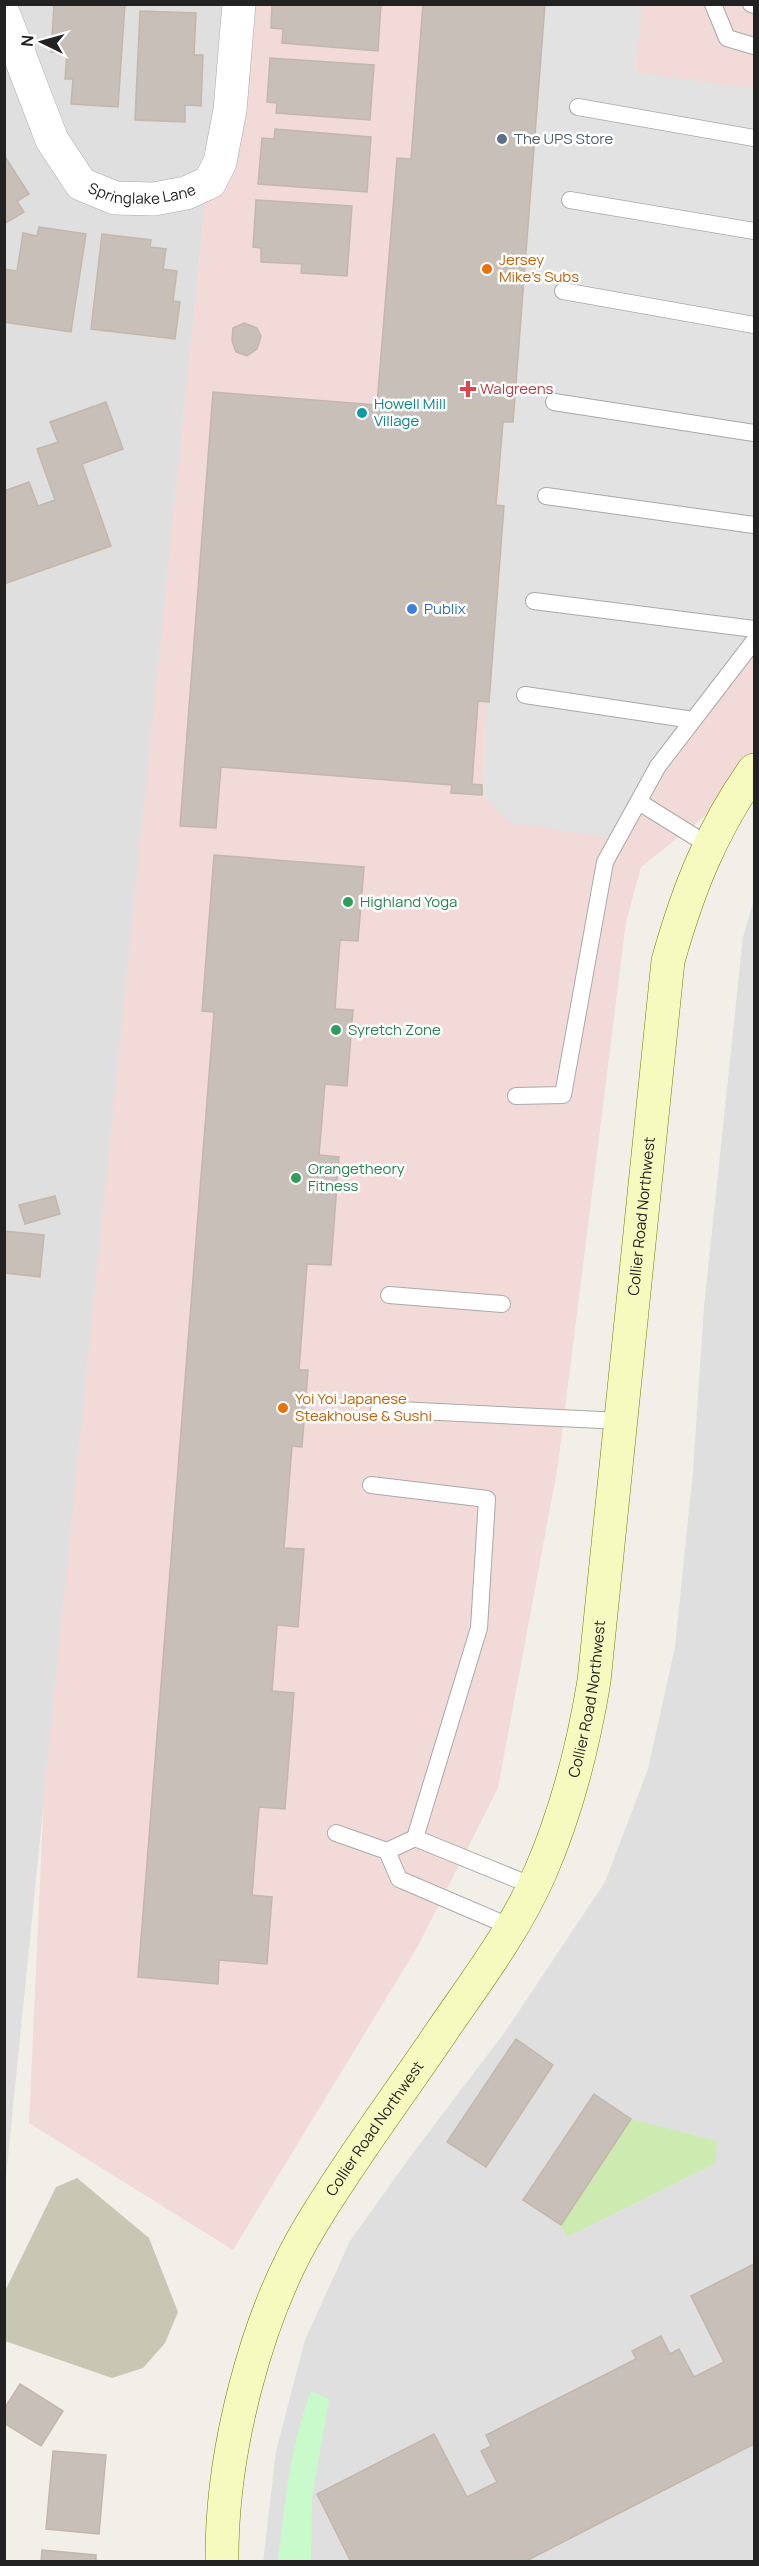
<svg xmlns="http://www.w3.org/2000/svg" width="759" height="2566" viewBox="0 0 759 2566" font-family="Manrope,sans-serif">
<style>
.residential{fill:#e0dfdf}
.commercial{fill:#f2dad9}
.construction{fill:#c7c7b4}
.grass{fill:#cdebb0}
.park{fill:#c8facc}
.parking{fill:#e2e2e2}
.building{fill:#c7bfb8;stroke:#c4b6ab;stroke-width:1.5}
.lines{fill:none;stroke-linecap:round;stroke-linejoin:round}
.lane-casing{stroke:#a9a9a9;stroke-width:18}
.street-casing{stroke:#a9a9a9;stroke-width:34}
.secondary-casing{stroke:#707d05;stroke-width:34}
.lane{stroke:#fff;stroke-width:16}
.street{stroke:#fff;stroke-width:33}
.secondary{stroke:#f7fabf;stroke-width:33}
.service-dot{fill:#5c6f8a;stroke:#fff;stroke-width:2}
.food-dot{fill:#e8710a;stroke:#fff;stroke-width:2}
.health-dot{fill:#e0444e;stroke:#fff;stroke-width:2}
.culture-dot{fill:#0f9aa8;stroke:#fff;stroke-width:2}
.shop-dot{fill:#3f7fe0;stroke:#fff;stroke-width:2}
.leisure-dot{fill:#2e9e5b;stroke:#fff;stroke-width:2}
.labels{text-anchor:middle;stroke-width:5;stroke-linejoin:round;paint-order:stroke}
.service-label{font-size:15px;fill:#4e5e75;stroke:#fff;text-anchor:start}
.street-label{font-size:15px;fill:#222;stroke:#fff}
.food-label{font-size:15px;fill:#c56008;stroke:#fff;text-anchor:start}
.health-label{font-size:15px;fill:#be3a42;stroke:#fff;text-anchor:start}
.culture-label{font-size:15px;fill:#0d838f;stroke:#fff;text-anchor:start}
.shop-label{font-size:15px;fill:#366cbe;stroke:#fff;text-anchor:start}
.leisure-label{font-size:15px;fill:#27864d;stroke:#fff;text-anchor:start}
</style>
<rect width="100%" height="100%" fill="#f2efe9"/>
<path class="residential" d="M5,5h220l-220,2182z
M754,900v1661l-491,1 13,-111 29,-111 45,-99 60,-84 95,-125 100,-150 43,-113 27,-122 18,-176 11,-164 39,-370z"/>
<path class="commercial" d="M225,5h529v772l-113,90 -15,55 -68,543 -60,323 -80,158 -185,304 -204,-127 15,-330z"/>
<path class="construction" d="M77,2178l72,60 29,74 -13,31 -22,25 -31,10 -107,-37v-50l51,-104z"/>
<path class="grass" d="M631,2119l86,22 -1,22 -149,74 -6,-12z"/>
<path class="park" d="M311,2391l18,8 -17,99 -1,63h-33c7,-58 12,-115 33,-170z"/>
<path class="parking" d="M541,5h101l-7,67 119,17v552l-96,125 -40,73 -109,-17 -27,-27 21,-373z"/>
<path class="building" d="M69,4h56l-7,103 -47,-3 2,-25h-8l2,-26 -16,-1 3,-47z
M272,4h109l-3,47 -96,-8 1,-14 -12,-1z
M423,4h122l-32,418h-10l-7,83 8,1 -15,196 -11,-1 -6,83 10,1v10l-31,-2 1,-8 -231,-18 -5,61 -36,-2 33,-434 164,13 20,-247 14,1z
M140,11l56,2 -2,42h9l-2,51 -16,-1v17l-50,-2z
M270,58l104,7 -4,55 -94,-7 1,-10 -10,-1z
M275,129l96,8 -4,55 -109,-8 4,-46 12,1z
M4,155l25,39 -12,7 7,11 -20,12z
M256,200l96,6 -5,70 -46,-3 1,-9 -41,-2v-14l-8,-1z
M39,227l47,7 -15,98 -67,-10v-53l13,2 6,-38 14,3z
M102,234l49,6 -1,7 16,2 -3,20 14,2 -4,30 7,1 -5,37 -84,-10z
M244,323l13,5 4,8 -4,13 -10,7 -11,-4 -4,-11 1,-13z
M106,402l17,47 -41,15 29,82 -107,38v-93l25,-9 9,24 17,-6 -18,-51 21,-7 -8,-20z
M214,855l150,12 -6,74 -18,-1 -5,69 18,1 -6,76 -22,-2 -6,71 20,2 -8,108 -24,-1 -8,106h9l-6,77 -10,-1 -8,102 20,1 -6,78 -21,-2 -5,66 22,2 -9,116 -26,-2 -7,88 20,2 -5,67 -48,-4 -1,24 -80,-7 76,-965 -12,-1z
M55,1196l5,18 -35,10 -6,-19z
M4,1231l40,4 -4,42 -36,-4z
M516,2039l37,26 -67,102 -39,-25z
M594,2094l37,25 -70,106 -38,-25z
M754,2264v180l-230,118h-173l-34,-68 117,-60 33,63 30,-15 -16,-31 10,-5 -5,-11 150,-76 -4,-8 29,-15 9,18 9,-5 15,28 30,-15 -33,-66z
M20,2384l43,27 -22,35 -37,-23v-14z
M53,2451l53,4 -7,79 -53,-5z
M42,2550l54,5v7h-55z"/>
<g class="lines">
<g class="lane-casing">
<path id="lane" d="M713,4l14,34 27,8
M751,4l3,1
M578,107l176,31
M570,200l184,31
M563,291l191,34
M554,402l200,31
M546,496l208,29
M534,601l220,28
M525,695l168,25
M639,802l69,43
M516,1096l47,-1 42,-233 53,-96 96,-125
M389,1295l113,9
M379,1409l242,12
M371,1485l116,14 -8,129 -64,210
M336,1833l51,18 28,-13 118,48
M387,1851l12,28 112,48"/>
</g>
<g class="street-casing">
<g id="street">
<path id="s1" d="M4,15l48,125 29,44 34,14 39,1 32,-6 24,-11 10,-20 10,-52 9,-106"/>
</g>
</g>
<g class="secondary-casing">
<g id="secondary">
<path id="s2" d="M222,2562c-1,-107 33,-245 89,-337 40,-67 88,-130 131,-194 35,-51 73,-101 98,-158 27,-62 43,-125 54,-192l74,-720c20,-71 43,-130 86,-191"/>
</g>
</g>
<use href="#lane" class="lane"/>
<use href="#street" class="street"/>
<use href="#secondary" class="secondary"/>
</g>
<circle class="service-dot" cx="502" cy="139" r="6"/>
<g class="food-dot">
<circle cx="487" cy="269" r="6"/>
<circle cx="283" cy="1408" r="6"/>
</g>
<path class="health-dot" d="M465 380h6v6h6v6h-6v6h-6v-6h-6v-6h6z"/>
<circle class="culture-dot" cx="362" cy="413" r="6"/>
<circle class="shop-dot" cx="412" cy="609" r="6"/>
<g class="leisure-dot">
<circle cx="348" cy="902" r="6"/>
<circle cx="336" cy="1030" r="6"/>
<circle cx="296" cy="1178" r="6"/>
</g>
<g class="labels">
<g class="service-label">
<text x="514" y="144">The UPS Store</text>
</g>
<g class="street-label">
<text dy="5" stroke="none"><textPath href="#s1" startOffset="250">Springlake Lane</textPath></text>
<text dy="5" stroke="none"><textPath href="#s2" startOffset="1440">Collier Road Northwest</textPath></text>
<text dy="5" stroke="none"><textPath href="#s2" startOffset="954">Collier Road Northwest</textPath></text>
<text dy="5" stroke="none"><textPath href="#s2" startOffset="468">Collier Road Northwest</textPath></text>
</g>
<g class="food-label">
<text x="499" y="265">Jersey<tspan x="499" dy="17">Mike's Subs</tspan></text>
<text x="295" y="1404">Yoi Yoi Japanese<tspan x="295" dy="17">Steakhouse &amp; Sushi</tspan></text>
</g>
<g class="health-label">
<text x="480" y="394">Walgreens</text>
</g>
<g class="culture-label">
<text x="374" y="409">Howell Mill<tspan x="374" dy="17">Village</tspan></text>
</g>
<g class="shop-label">
<text x="424" y="614">Publix</text>
</g>
<g class="leisure-label">
<text x="360" y="907">Highland Yoga</text>
<text x="348" y="1035">Syretch Zone</text>
<text x="308" y="1174">Orangetheory<tspan x="308" dy="17">Fitness</tspan></text>
</g>
</g>
<rect width="759" height="2566" fill="none" stroke="#222222" stroke-width="12"/>
<g transform="translate(42 42) rotate(275)" stroke="#ffffff" stroke-width="4.5" paint-order="stroke">
<path d="M0-4.5L10 22L0 15L-10 22Z" fill="#222222"/>
<text y="-9" font-size="16" font-weight="bold" text-anchor="middle" fill="#222222">N</text>
</g>
</svg>
